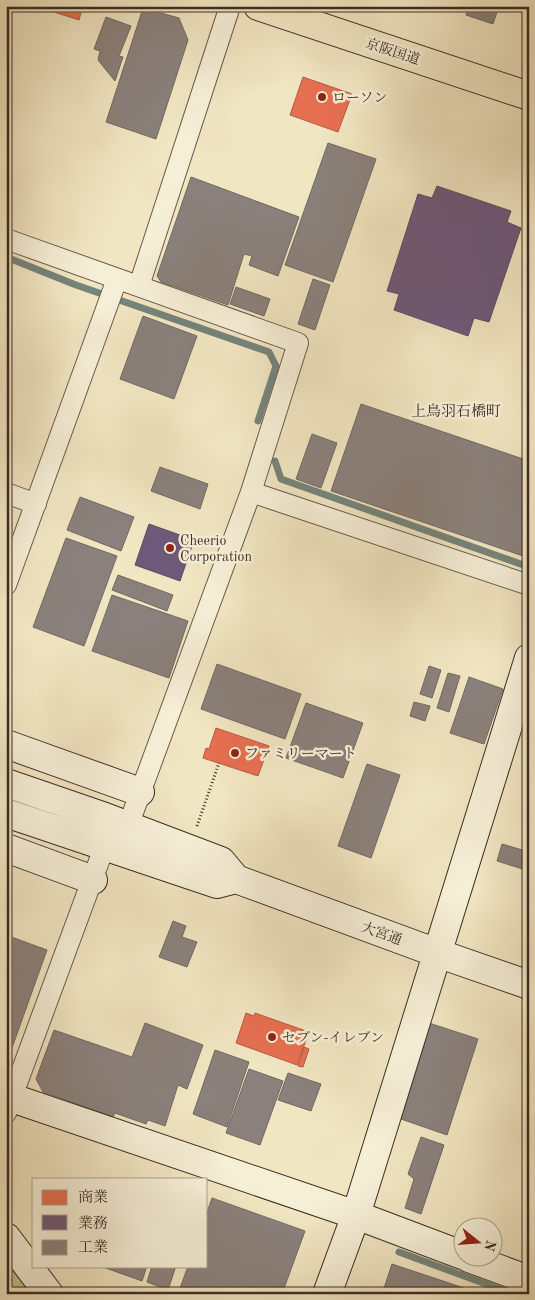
<svg xmlns="http://www.w3.org/2000/svg" width="535" height="1300" viewBox="0 0 535 1300" font-family="'Old Standard TT','Noto Serif JP',serif">
<style>
.green{fill:#bec490;stroke:#7d785a}
.shops{fill:#e76f51;stroke:#b45b44}
.offices{fill:#6d597a;stroke:#5e4c60}
.industry{fill:#8a817c;stroke:#736862}
.lines{fill:none;stroke-linecap:round;stroke-linejoin:round}
.stream{stroke:#75847c;stroke-width:7}
.street-casing{stroke:#695a4c;stroke-width:22}
.secondary-casing{stroke:#3c2c24;stroke-width:30}
.highway-casing{stroke:#3c2c24;stroke-width:30}
.path{stroke:#3c2c24;stroke-width:3;stroke-dasharray:1 2.5;stroke-linecap:butt}
.street{stroke:#f6efd7;stroke-width:20}
.secondary{stroke:#f6efd7;stroke-width:28}
.highway{stroke:#f1e6c2;stroke-width:28}
.poi-dot{fill:#8f2418;stroke:#f6efd7;stroke-width:2}
.labels{text-anchor:middle;stroke-width:5;stroke-linejoin:round;paint-order:stroke}
.street-label{font-size:14px;fill:#3c2c24;stroke:#f6efd7}
.poi-label{font-size:14px;fill:#3c2c24;stroke:#f6efd7;text-anchor:start}
.neighbourhood-label{font-size:15px;fill:#3c2c24;stroke:#f6efd7}
</style>
<rect width="100%" height="100%" fill="#f1e6c2"/>
<filter id="stains"><feTurbulence type="fractalNoise" baseFrequency=".004" numOctaves="4"/><feColorMatrix values="0 0 0 0 .2 0 0 0 0 .09 0 0 0 0 .02 0 0 0 .5 -.17"/></filter>
<radialGradient id="worn" r=".72"><stop offset=".6" stop-color="#630" stop-opacity="0"/><stop offset="1" stop-color="#630" stop-opacity=".3"/></radialGradient>
<path class="green" d="M6,1262l25,32h-25z"/>
<path class="shops" d="M35,6h48l-4,14z
M303,77l49,17 -14,38 -48,-17z
M216,728l53,18 -11,30 -55,-18 3,-10 3,1z
M246,1013l8,3 1,-3 54,19 -12,33 -61,-22z
M304,1047l5,2 -6,18 -5,-1z"/>
<path class="offices" d="M437,186l74,25 -4,11 14,6 -32,94 -15,-4 -6,18 -74,-26 5,-16 -12,-3 31,-97 14,4z
M149,524l45,16 -14,41 -45,-16z"/>
<path class="industry" d="M469,6h30l-6,18 -27,-9z
M143,8l36,10 9,22 -32,99 -50,-17z
M106,17l25,9 -12,30 4,1 -8,24 -17,-21 2,-9 -6,-2z
M328,143l48,16 -43,123 -48,-17z
M191,177l108,40 -21,59 -29,-11 3,-9 -8,-2 -16,51 -67,-23 -4,-6z
M313,279l17,6 -15,45 -17,-6z
M236,287l34,12 -6,17 -34,-12z
M143,316l54,20 -23,63 -54,-20z
M361,404l168,57v97l-198,-67z
M312,434l25,9 -16,45 -25,-9z
M160,467l48,17 -8,25 -49,-18z
M80,497l54,20 -13,34 -54,-21z
M66,538l51,18 -33,90 -51,-19z
M118,575l55,20 -6,16 -55,-21z
M112,595l76,26 -19,57 -77,-27z
M217,664l84,30 -16,45 -84,-30z
M429,666l12,4 -9,28 -12,-4z
M448,673l12,3 -11,36 -12,-4z
M469,677l34,12 -19,55 -34,-11z
M414,702l16,4 -5,15 -15,-5z
M306,703l57,20 -20,55 -57,-20z
M529,710v21l-6,-2z
M367,764l33,11 -29,83 -33,-12z
M502,844l27,8v19l-32,-10z
M173,921l13,5 -4,11 15,5 -10,25 -28,-10z
M6,935l41,15 -39,109 -2,-1z
M145,1023l58,22 -16,44 -9,-4 -13,41 -17,-6 -2,4 -31,-11 -2,4 -70,-25 -7,-13 18,-49 78,27z
M429,1023l49,16 -31,96 -49,-17z
M215,1050l34,12 -22,65 -34,-13z
M249,1069l34,12 -23,64 -34,-12z
M288,1073l33,11 -10,27 -33,-11z
M421,1137l23,8 -23,69 -16,-6 9,-29 -6,-5z
M212,1198l93,33 -23,63h-104l10,-28h18v-51z
M392,1264l72,24 -2,6h-80z
M100,1266h47l-5,15z
M152,1266h24l-8,24 -21,-8z"/>
<g class="lines">
<path class="stream" d="M6,257l70,28 193,67 7,14 -18,55
M275,461l6,18 248,88
M399,1252l114,42"/>
<g class="street-casing">
<path id="street" d="M6,239l292,104 -47,149 -123,334
M139,286l91,-280
M251,492l278,93
M6,493l30,11
M6,585l111,-306
M6,1113l99,-268"/>
</g>
<g class="secondary-casing">
<path id="secondary" d="M6,744l134,48
M6,783l99,34 116,44 15,18 201,74 92,32
M6,813l211,71 19,-5
M6,848l87,32
M12,1098l344,117 106,40
M6,1237l43,57
M469,1258l60,22
M327,1294l29,-79 173,-557"/>
</g>
<g class="highway-casing">
<path id="highway" d="M258,6l271,90"/>
</g>
<path class="path" d="M197,826l22,-63"/>
<use href="#street" class="street"/>
<use href="#secondary" class="secondary"/>
<use href="#highway" class="highway"/>
</g>
<g class="poi-dot">
<circle cx="322" cy="97" r="5"/>
<circle cx="170" cy="548" r="5"/>
<circle cx="235" cy="753" r="5"/>
<circle cx="272" cy="1037" r="5"/>
</g>
<g class="labels">
<g class="street-label">
<text transform="translate(393 51) rotate(18)" y="5">京阪国道</text>
<text transform="translate(382 933) rotate(20)" y="5">大宮通</text>
</g>
<g class="poi-label">
<text x="332" y="102">ローソン</text>
<text x="180" y="545">Cheerio<tspan x="180" dy="16">Corporation</tspan></text>
<text x="245" y="758">ファミリーマート</text>
<text x="282" y="1042">セブン-イレブン</text>
</g>
<g class="neighbourhood-label">
<text x="456" y="416">上鳥羽石橋町</text>
</g>
</g>
<rect width="535" height="1300" fill="none" stroke="#f1e6c2" stroke-width="25"/>
<rect x="8" y="8" width="520" height="1285" fill="none" stroke="#3c2c24" stroke-width="2.5"/>
<rect x="12" y="12" width="510" height="1275" fill="none" stroke="#3c2c24"/>
<rect x="32" y="1178" width="175" height="90" fill="#f6efd7" stroke="#aca18f"/>
<rect x="42" y="1190" width="25" height="15" fill="#e76f51" stroke="#aca18f"/>
<text x="78" y="1202" font-size="15" fill="#3c2c24">商業</text>
<rect x="42" y="1215" width="25" height="15" fill="#6d597a" stroke="#aca18f"/>
<text x="78" y="1228" font-size="15" fill="#3c2c24">業務</text>
<rect x="42" y="1240" width="25" height="15" fill="#8a817c" stroke="#aca18f"/>
<text x="78" y="1252" font-size="15" fill="#3c2c24">工業</text>
<g transform="translate(478 1242) rotate(107)"><circle r="24" fill="#f6efd7" stroke="#aca18f"/>
<path d="M0-4L9 19L0 12L-9 19Z" fill="#8f2418"/>
<text y="-8" font-size="14" font-weight="bold" text-anchor="middle" fill="#3c2c24">N</text>
</g>
<rect width="100%" height="100%" filter="url(#stains)"/>
<rect width="100%" height="100%" fill="url(#worn)"/>
</svg>
